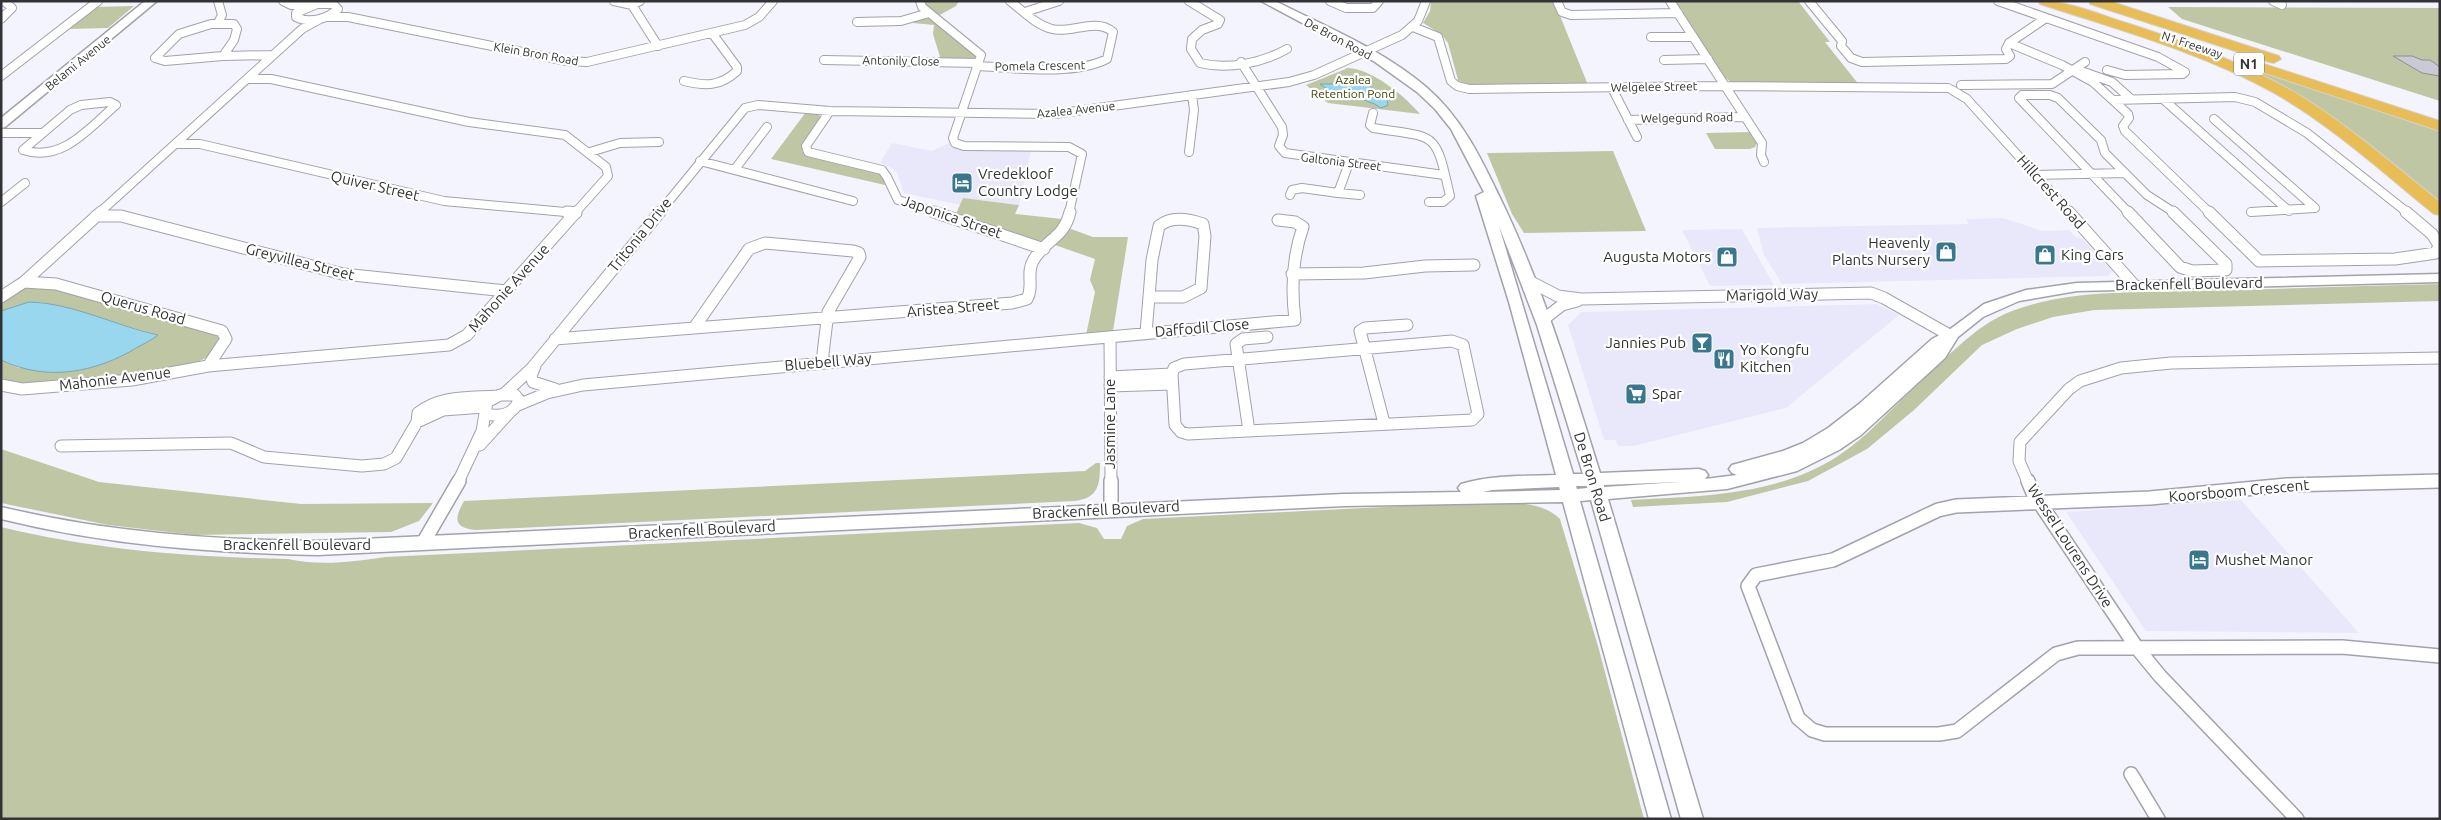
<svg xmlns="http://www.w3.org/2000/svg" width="2441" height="820" viewBox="0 0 2441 820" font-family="Ubuntu,sans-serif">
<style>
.built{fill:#e9e8fa}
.green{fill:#bfc6a3}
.water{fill:#98d7ed;stroke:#7aa6b6}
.building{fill:#cacad4;stroke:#8f8e97}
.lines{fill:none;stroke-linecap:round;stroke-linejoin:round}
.street-far2-casing{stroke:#a3a2ab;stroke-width:10}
.street-far1-casing{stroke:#a3a2ab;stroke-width:13}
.street-casing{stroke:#a3a2ab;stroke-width:16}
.secondary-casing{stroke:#a3a2ab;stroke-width:3}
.highway-casing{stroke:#d2d2d3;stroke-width:2}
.street-far2{stroke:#fff;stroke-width:8}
.street-far1{stroke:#fff;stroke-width:11}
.street{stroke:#fff;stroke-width:13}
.secondary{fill:#fff;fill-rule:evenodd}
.highway{fill:#e9bd55;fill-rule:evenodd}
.labels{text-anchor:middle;stroke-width:4.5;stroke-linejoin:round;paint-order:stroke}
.far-street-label{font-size:12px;fill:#333337;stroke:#fff}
.far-park-label{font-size:12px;fill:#3c4305;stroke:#fff}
.shield{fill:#fff;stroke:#707073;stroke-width:1}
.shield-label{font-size:14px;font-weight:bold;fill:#333337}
.poi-label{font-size:15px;fill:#333337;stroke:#fff;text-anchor:start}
.street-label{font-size:15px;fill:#333337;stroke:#fff}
</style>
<rect width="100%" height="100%" fill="#f4f4fe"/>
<path class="built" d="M892,143l40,8 17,-8 4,4 78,3 -12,55 -56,-7 -3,7 -56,-12 -7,-20 -5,-5 -12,-5z
M2003,218l40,13 27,-1 5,7 8,2 29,32 -4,5 -326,8 -18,-29 -7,-27 212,-4 -3,-5z
M1742,229l32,56 -64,1 -28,-56z
M1877,304l22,11 -113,93 -152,38h-16l-3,-6h-11l-36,-115 14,-13z
M2241,500l118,133 -213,-2 -80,-119z"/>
<path class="green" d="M924,1h35l-3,5 -18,10 -13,-11z
M1431,1h123l34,84 -115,2 -12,-3 -3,-4 -10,-37 -7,-9 -18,-11 7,-12z
M1673,1h125l32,41h-5l35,44 -129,-4 -7,-5z
M134,6l-26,22 -41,1 27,-22z
M2168,7l272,1v93l-258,-82z
M923,17l8,2 45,38 -3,2 -32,1 -8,-26 1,-9 -21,-2 -1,-3z
M2202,52l238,78v76l-115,-90z
M1348,68c24,1 57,28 72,46l-92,-11 -22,-18z
M806,112l11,1 4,4 -19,27v7l5,4 71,17 5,4 2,9 -114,-26z
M1751,132l6,11 -2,4 -5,2h-35l-9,-16z
M1613,151l33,80 -122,2 -12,-19 -25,-61z
M963,198l56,7 -4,9 47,5 -2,6 -19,18 -86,-27z
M1071,229l22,8h35l-15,94 -27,4 9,-43 -5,-12 5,-21 -40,-14z
M2440,284v17l-346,9 -41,7 -36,12 -35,16 -68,65 -47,39 -59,32 -81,21 -94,5 -2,-7c69,-4 146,-4 207,-44 28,-18 51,-45 75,-67 31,-28 60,-63 99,-78 58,-22 122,-18 182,-20 82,-2 164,-5 246,-7z
M41,285l176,49 3,5 -12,18 -15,7 -36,8 -126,13 -19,-2 -11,-5v-18l18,8 124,-24 15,-9 -118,-33 -39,9v-11l23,-12z
M1,449l98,33 202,22 132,-1 -14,18 -28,11 -196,3 -87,-10 -107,-22z
M1096,463h4c0,21 -1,35 -25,38l-599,29c-24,-2 -21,-13 -12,-29l621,-30z
M1484,502c25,1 57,-2 76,17l38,127 46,173h-1643v-292c94,23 190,30 287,32 33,7 63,3 97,-2l694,-34 18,5 7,11h17l6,-13 16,-7z"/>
<path class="water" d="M1350,79c14,-1 25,13 37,20l1,6 -7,3c-17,-13 -44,-9 -61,-24h14z
M29,302c44,1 87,24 129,33 -6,5 -13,8 -20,12 -43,26 -91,35 -137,13v-49z"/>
<path class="building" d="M2393,56h19l10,4h8l10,7v9l-18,-3z"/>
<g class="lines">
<g class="street-far2-casing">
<path id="street-far2" d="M218,1l4,14 -4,8
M283,1l8,4h17
M614,1l18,4 8,-4
M920,1l2,6 59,48 -28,83 2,5 9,3 105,1 13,7 -13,59
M1189,1l31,19 -2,4 -16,6 -10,9 -1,10 9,14c28,7 62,0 87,-14
M1330,1l16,7h27l6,-7
M1557,1l5,11 9,3 107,-2
M1670,1l92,142 -1,12 3,7
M1809,1l33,40 -1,5 10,12 11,4 144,-3 4,-3 -4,-7 3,-6 37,-25
M1998,1l160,56 27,15 -2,2 -58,1 -18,-5
M2273,1l9,4
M317,4h16l5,5c-11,10 -28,15 -42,8v-4z
M632,5l26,41
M1025,12l34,-11
M326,17h22l219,44 20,1 158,-37 14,-8 14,-16
M1,19l11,-11 -8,-7
M857,22l44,-1 28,-8
M211,24h23l3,5 -3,11 -11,16 -58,5 -10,-3 24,-24z
M1413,27l25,10 13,44 6,5 12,3 256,-3 223,2
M1651,37h42
M2009,43l53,22 31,17 35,32 1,4 -6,8 2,5 85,82
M223,56l50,-1
M824,60l155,3
M1664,60l44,-1
M1241,62l41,65 1,8 -4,11 6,7 159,22
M978,66c37,2 95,10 129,-7l6,-27c-17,-15 -42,2 -61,-3 -16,-4 -29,-18 -42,-28
M2084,72l28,10 19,17
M1,76l97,-75
M247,79h24l198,43 96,13 41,32 2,9 -33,37
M684,81c21,5 36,6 53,-10v-4l-25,-34
M1961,85l91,-1 33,-22
M1612,88l25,49
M1952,90l15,9 103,114
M2163,99l126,112
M2113,100l122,-3 20,5 52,31 101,80
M110,102l6,3c-27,23 -54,58 -93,45l47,-40 11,-5z
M830,111l-24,35 2,6 74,18 5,7 11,23 40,13
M1373,113l-3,12 3,3c65,10 62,2 77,68l-7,6h-14
M2214,119l101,89 -64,4
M1628,120l117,-3
M1,133h40
M176,144h24l244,57 132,12
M590,152l30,-9 39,-1
M1189,152l5,-42 -2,-15
M700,161l153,40
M735,169l32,-42
M2035,175l90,-2
M1338,193l22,2
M1290,195l2,-5 10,-2 36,5 11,-30
M1,202l24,-19
M99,213l203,-184 18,-10
M659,213l86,-105 13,-3 72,6 224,3 235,-32 25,-7 88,-40 16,-14 8,-20
M2129,213l-110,-115 3,-3h28l8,3 43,42 4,13 42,42 28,18"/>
</g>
<g class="street-far1-casing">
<path id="street-far1" d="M567,212l9,1
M934,212l110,37
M2069,212l66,74
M2128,212l52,55 12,4 34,-1v-6l-53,-52
M2209,212l50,49 136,-2 41,-6 3,-8 -7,-11 -26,-22
M96,216h25l222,58 163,17
M1292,274l72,-1 61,-7 49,-1
M24,282l32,2 166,47 4,8 -18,27
M1531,282l27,14 23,3 290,-6 13,5 67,38
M1,297l23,-15 77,-70
M1544,319l18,-14 15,-4
M694,328l55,-79 16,-6 88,8 6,2 1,4 -32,55 -6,50
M1146,333l6,-73 7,-34c12,-10 30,-7 44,-2l2,12 -4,52 -18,9h-34
M1110,338l1,144
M555,339l457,-36 15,-4c7,-12 -1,-26 6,-38 11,-21 31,-22 37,-49
M1452,341l11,4 15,69 -6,6 -284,14 -7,-2 -6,-7 -3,-51 2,-6 10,-4z
M535,366l-4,10 2,6 22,7
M1110,377l62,-3
M1,385l21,4 110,-9 76,-14 241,-21 18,-10 109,-123
M1110,386l62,-2
M504,394l28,-26 128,-156
M518,405l29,-12 36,-8 712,-65c-4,-32 -3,-62 8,-93l-8,-5 -17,-2
M417,422l26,-12 41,-3
M1384,423l-24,-92 5,-3 42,-3
M1249,431l-13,-87 7,-5 24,-2
M480,445l29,-32
M61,446l170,-3 33,14 98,9 22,-2 12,-6 21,-36 1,-9c24,-18 51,-15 79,-17
M458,482l24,-51 5,-29 13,-7h15l4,5c-5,15 -20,17 -33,14
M2028,482l-9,-21 1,-19 49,-53 11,-8 41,-13 50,-5 269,-5
M2405,482l35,-1"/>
</g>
<g class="street-casing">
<path id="street" d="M1111,481v29
M2028,481l5,12 104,155 23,28 137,143
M2440,481l-153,4 -137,13 -194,8 -18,4 -105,50 -77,15 -8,11 50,132 14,12 13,4h114l18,-3 99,-77 22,-6 264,-1 98,9
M423,543l36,-62
M2131,774l27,45"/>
</g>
<g class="secondary-casing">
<path id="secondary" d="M145,1h12l-152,126 -4,1v-10z
M1261,1h14c51,26 107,48 151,86 36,31 55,71 75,113 42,87 70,180 99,273l99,-4 6,2 3,4 -3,4 32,-4 -5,-2 -3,-4 3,-4 51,-14 20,-8 25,-15 31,-24 73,-65 17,-9 35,-26 42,-14 51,-7 363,-9v8l-363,9 -58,10 -36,16 -25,20 -13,21 -84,77 -22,15 -42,21 -70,18 -119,10 95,320h-22l-90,-319 -11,1 91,318h-22l-86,-317 -219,4 -1026,49c-107,-2 -212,-10 -317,-36v-12c105,25 210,33 317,34l1026,-47 117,-2 -3,-4 3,-4c30,-9 63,-8 95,-9l-47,-173 -33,-106 8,-4 -33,-63 -16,-20 -18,-17 -42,-30zM1499,226l38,99 46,149h-10zM1679,482l-75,5v-2zM1576,486h11v2l-10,1zM1559,487l1,3 -77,2 9,-2z"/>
</g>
<g class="highway-casing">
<path id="highway" d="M2039,1c31,0 61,14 91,23 61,20 123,42 177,76 47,30 89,67 133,102v13l-6,-1c-52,-42 -102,-88 -160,-121 -73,-41 -155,-63 -234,-89z
M2089,1h20l170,55 2,3 -7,4 -5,-1 -179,-58z
M2252,60l188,61v10l-193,-64 -2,-3 2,-3z"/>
</g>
<use href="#street-far2" class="street-far2"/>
<use href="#street-far1" class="street-far1"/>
<use href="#street" class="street"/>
<use href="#secondary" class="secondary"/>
<use href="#highway" class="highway"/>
</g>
<defs>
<g id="hotel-square" transform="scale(1.125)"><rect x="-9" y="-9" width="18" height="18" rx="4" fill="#39778d" stroke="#fff"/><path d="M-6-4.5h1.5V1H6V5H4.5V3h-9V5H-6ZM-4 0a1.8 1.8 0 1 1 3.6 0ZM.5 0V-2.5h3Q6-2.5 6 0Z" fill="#fff"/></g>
<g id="shop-square" transform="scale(1.125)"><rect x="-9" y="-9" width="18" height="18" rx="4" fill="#39778d" stroke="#fff"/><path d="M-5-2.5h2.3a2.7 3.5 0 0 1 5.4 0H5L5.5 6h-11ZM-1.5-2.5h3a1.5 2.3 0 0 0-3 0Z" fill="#fff"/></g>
<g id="bar-square" transform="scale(1.125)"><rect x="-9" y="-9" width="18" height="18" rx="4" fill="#39778d" stroke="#fff"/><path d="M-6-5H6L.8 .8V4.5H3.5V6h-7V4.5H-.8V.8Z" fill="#fff"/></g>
<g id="restaurant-square" transform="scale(1.125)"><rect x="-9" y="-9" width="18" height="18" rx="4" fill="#39778d" stroke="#fff"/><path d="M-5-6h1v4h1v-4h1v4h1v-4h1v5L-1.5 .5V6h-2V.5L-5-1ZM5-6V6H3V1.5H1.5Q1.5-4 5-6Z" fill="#fff"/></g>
<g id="supermarket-square" transform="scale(1.125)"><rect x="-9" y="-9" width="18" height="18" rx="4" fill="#39778d" stroke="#fff"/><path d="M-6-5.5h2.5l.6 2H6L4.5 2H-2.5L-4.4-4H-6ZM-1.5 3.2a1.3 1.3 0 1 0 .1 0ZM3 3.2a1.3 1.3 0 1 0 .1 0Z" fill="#fff"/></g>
</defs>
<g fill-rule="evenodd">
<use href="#hotel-square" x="962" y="183"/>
<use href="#shop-square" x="1946" y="252"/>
<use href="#shop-square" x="2045" y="255"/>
<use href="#shop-square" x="1727" y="257"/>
<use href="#bar-square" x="1702" y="343"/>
<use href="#restaurant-square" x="1724" y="359"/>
<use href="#supermarket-square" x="1636" y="394"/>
<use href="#hotel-square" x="2199" y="560"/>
</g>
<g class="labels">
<g class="far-street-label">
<text transform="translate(1338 39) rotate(28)" y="4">De Bron Road</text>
<text transform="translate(2192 45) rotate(18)" y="4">N1 Freeway</text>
<text transform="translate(536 54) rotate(10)" y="4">Klein Bron Road</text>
<text transform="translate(901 61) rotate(1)" y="4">Antonily Close</text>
<text transform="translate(78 63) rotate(-39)" y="4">Belami Avenue</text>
<text transform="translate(1040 66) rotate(-1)" y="4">Pomela Crescent</text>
<text transform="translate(1654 87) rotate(-1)" y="4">Welgelee Street</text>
<text transform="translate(1076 110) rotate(-6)" y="4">Azalea Avenue</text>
<text transform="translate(1687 118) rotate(-1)" y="4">Welgegund Road</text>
<text transform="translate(1341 162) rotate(7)" y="4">Galtonia Street</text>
</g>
<g class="far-park-label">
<text x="1353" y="84">Azalea<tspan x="1353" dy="14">Retention Pond</tspan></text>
</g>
<rect class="shield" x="2234" y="52.5" width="30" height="23" rx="4"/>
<g class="shield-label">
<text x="2249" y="69">N1</text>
</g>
<g class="poi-label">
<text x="978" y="179">Vredekloof<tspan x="978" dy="17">Country Lodge</tspan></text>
<text x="1930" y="248" text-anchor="end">Heavenly<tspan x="1930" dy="17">Plants Nursery</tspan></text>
<text x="2061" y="260">King Cars</text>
<text x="1711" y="262" text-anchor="end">Augusta Motors</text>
<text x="1686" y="348" text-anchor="end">Jannies Pub</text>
<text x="1740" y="355">Yo Kongfu<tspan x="1740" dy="17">Kitchen</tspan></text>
<text x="1652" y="399">Spar</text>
<text x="2215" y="565">Mushet Manor</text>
</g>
<g class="street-label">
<text transform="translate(375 186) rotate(13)" y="5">Quiver Street</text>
<text transform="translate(2051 192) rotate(48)" y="5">Hillcrest Road</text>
<text transform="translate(952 217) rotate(19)" y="5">Japonica Street</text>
<text transform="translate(640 235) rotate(-51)" y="5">Tritonia Drive</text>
<text transform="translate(300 262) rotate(14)" y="5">Greyvillea Street</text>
<text transform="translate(2189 284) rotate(-1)" y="5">Brackenfell Boulevard</text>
<text transform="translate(509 288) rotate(-48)" y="5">Mahonie Avenue</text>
<text transform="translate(1772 295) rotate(-1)" y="5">Marigold Way</text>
<text transform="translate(143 308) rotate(16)" y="5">Querus Road</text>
<text transform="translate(953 308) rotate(-5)" y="5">Aristea Street</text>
<text transform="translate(1202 328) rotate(-5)" y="5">Daffodil Close</text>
<text transform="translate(828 362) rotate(-5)" y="5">Bluebell Way</text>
<text transform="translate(115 379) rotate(-7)" y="5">Mahonie Avenue</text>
<text transform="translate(1110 424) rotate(-90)" y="5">Jasmine Lane</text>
<text transform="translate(1592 477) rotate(73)" y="5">De Bron Road</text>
<text transform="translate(2239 491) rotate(-5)" y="5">Koorsboom Crescent</text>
<text transform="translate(1106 510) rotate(-3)" y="5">Brackenfell Boulevard</text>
<text transform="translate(702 530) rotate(-3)" y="5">Brackenfell Boulevard</text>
<text x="297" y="550">Brackenfell Boulevard</text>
<text transform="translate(2070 546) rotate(57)" y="5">Wessel Lourens Drive</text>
</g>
</g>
<rect width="2441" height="820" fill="none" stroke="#333337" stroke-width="5"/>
</svg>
